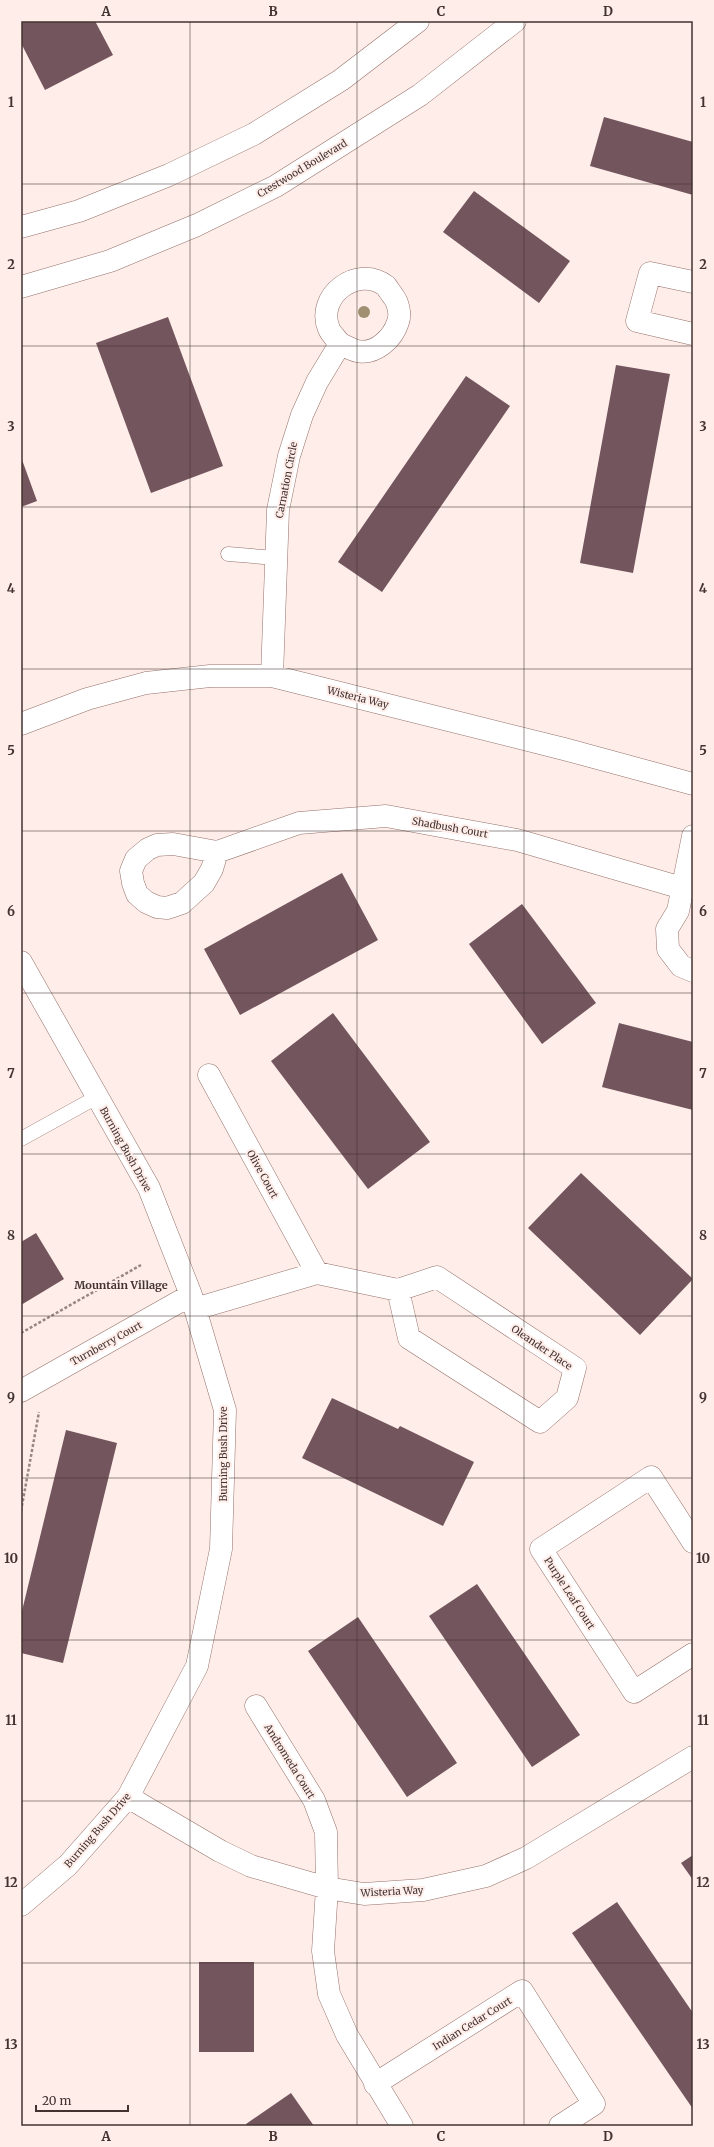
<svg xmlns="http://www.w3.org/2000/svg" width="714" height="2147" viewBox="0 0 714 2147" font-family="Merriweather,serif">
<style>
.building{fill:#73555d}
.lines{fill:none;stroke-linecap:round;stroke-linejoin:round}
.lane-casing{stroke:#95716a;stroke-width:15}
.street-casing{stroke:#95716a;stroke-width:23}
.secondary-casing{stroke:#95716a;stroke-width:23}
.path{stroke:#978783;stroke-width:2.5;stroke-dasharray:3 2;stroke-linecap:butt}
.lane{stroke:#fff;stroke-width:14}
.street{stroke:#fff;stroke-width:22}
.secondary{stroke:#fff;stroke-width:22}
.tree{fill:#a08f71}
.grid{fill:none;stroke:#433330;stroke-width:1;stroke-opacity:0.55}
.labels{text-anchor:middle;stroke-width:4;stroke-linejoin:round;paint-order:stroke}
.street-label{font-size:10px;fill:#433330;stroke:#feede9}
.neighbourhood-label{font-size:11px;font-weight:bold;fill:#433330;stroke:#feede9}
.neatline{fill:none;stroke:#433330;stroke-width:1.5}
.grid-label{font-size:13px;text-anchor:middle;font-weight:bold;fill:#433330}
</style>
<rect width="100%" height="100%" fill="#feede9"/>
<path class="building" d="M21,21h74l18,34 -68,35 -24,-47z
M604,117l89,25v53l-103,-29z
M474,191l96,70 -31,42 -96,-71z
M168,317l55,149 -72,27 -55,-150z
M616,365l54,9 -37,199 -53,-10z
M466,376l44,30 -128,186 -44,-30z
M21,457l16,44 -16,6z
M342,873l36,67 -138,75 -36,-66z
M522,904l74,99 -54,41 -73,-100z
M333,1013l97,129 -62,47 -97,-128z
M619,1023l74,19v68l-91,-23z
M581,1173l112,106 -53,56 -112,-107z
M36,1233l28,46 -43,26v-63z
M332,1398l66,31 2,-3 74,36 -31,64 -141,-68z
M66,1430l51,13 -54,220 -42,-10v-38z
M477,1584l103,151 -48,32 -103,-151z
M358,1617l99,146 -50,34 -99,-146z
M693,1855v25l-12,-17z
M617,1902l76,111v96l-121,-176z
M199,1962h55v90h-55z
M291,2093l23,33h-67l-1,-2z"/>
<g class="lines">
<g class="lane-casing">
<path id="lane" d="M228,554l48,4
M21,1139l76,-42"/>
</g>
<g class="street-casing">
<path id="street" d="M693,282l-43,-9 -13,48 56,13
M272,676l6,-166 11,-54 13,-41 15,-33 23,-38c-3,-5 -9,-10 -11,-15 -14,-33 29,-65 57,-43 2,3 5,7 7,10 5,6 8,18 5,26 -5,16 -22,33 -41,29 -5,-1 -11,-5 -17,-7
M21,724l66,-25 59,-16 64,-7h62l292,73 129,35
M693,836l-15,75 -11,18 1,20 13,17 12,5
M217,852l-5,17 -8,14 -22,20 -15,5 -10,-1 -11,-5 -9,-8 -4,-11 -2,-12 5,-12 12,-10 9,-4 16,-1 44,8 82,-29 87,-7 131,24 165,48
M21,962l128,226 42,107 34,115 -4,139 -24,117 -69,131 -60,68 -47,40
M209,1075l108,198
M195,1309l122,-36 81,17 39,-13 138,91 -8,30 -27,24 -131,-84 -11,-48
M21,1391l170,-96
M693,1542l-42,-65 -110,72 93,143 59,-38
M256,1706l58,94 12,32 1,56 -4,63 6,43 18,41 55,91
M128,1797l92,54 31,15 76,22 37,6 59,-4 63,-14 40,-18 167,-101
M375,2084l147,-93 72,113 -34,22"/>
</g>
<g class="secondary-casing">
<path id="secondary" d="M21,227l58,-16 90,-36 85,-41 87,-54 77,-59
M21,287l89,-26 87,-36 79,-39 144,-91 95,-74"/>
</g>
<path class="path" d="M21,1333l120,-68
M21,1511l18,-99
M21,1700v1"/>
<use href="#lane" class="lane"/>
<use href="#street" class="street"/>
<use href="#secondary" class="secondary"/>
</g>
<circle class="tree" cx="364" cy="312" r="6"/>
<path class="grid" d="M190,21v2105M357,21v2105M524,21v2105M21,184h672M21,346h672M21,507h672M21,669h672M21,831h672M21,993h672M21,1154h672M21,1316h672M21,1478h672M21,1640h672M21,1801h672M21,1963h672"/>
<g class="labels">
<g class="street-label">
<text transform="translate(302 168) rotate(-31)" y="4">Crestwood Boulevard</text>
<text transform="translate(286 480) rotate(-79)" y="4">Carnation Circle</text>
<text transform="translate(358 697) rotate(14)" y="4">Wisteria Way</text>
<text transform="translate(450 827) rotate(10)" y="4">Shadbush Court</text>
<text transform="translate(126 1149) rotate(61)" y="4">Burning Bush Drive</text>
<text transform="translate(263 1174) rotate(61)" y="4">Olive Court</text>
<text transform="translate(106 1343) rotate(-29)" y="4">Turnberry Court</text>
<text transform="translate(542 1347) rotate(34)" y="4">Oleander Place</text>
<text transform="translate(223 1454) rotate(-90)" y="4">Burning Bush Drive</text>
<text transform="translate(570 1593) rotate(57)" y="4">Purple Leaf Court</text>
<text transform="translate(290 1761) rotate(58)" y="4">Andromeda Court</text>
<text transform="translate(97 1830) rotate(-49)" y="4">Burning Bush Drive</text>
<text transform="translate(392 1891) rotate(-3)" y="4">Wisteria Way</text>
<text transform="translate(472 2023) rotate(-32)" y="4">Indian Cedar Court</text>
</g>
<g class="neighbourhood-label">
<text x="121" y="1289">Mountain Village</text>
</g>
</g>
<rect width="714" height="2147" fill="none" stroke="#feede9" stroke-width="44"/>
<path d="M36 2105v6h92v-6" fill="none" stroke="#433330" stroke-width="2"/>
<text x="42" y="2105" font-size="12" fill="#433330" stroke="#feede9" stroke-width="3" paint-order="stroke">20 m</text>
<rect x="22" y="22" width="670" height="2103" class="neatline"/>
<g class="grid-label">
<text x="106" y="16">A</text>
<text x="273" y="16">B</text>
<text x="441" y="16">C</text>
<text x="608" y="16">D</text>
<text x="11" y="107">1</text>
<text x="703" y="107">1</text>
<text x="11" y="269">2</text>
<text x="703" y="269">2</text>
<text x="11" y="431">3</text>
<text x="703" y="431">3</text>
<text x="11" y="593">4</text>
<text x="703" y="593">4</text>
<text x="11" y="755">5</text>
<text x="703" y="755">5</text>
<text x="11" y="916">6</text>
<text x="703" y="916">6</text>
<text x="11" y="1078">7</text>
<text x="703" y="1078">7</text>
<text x="11" y="1240">8</text>
<text x="703" y="1240">8</text>
<text x="11" y="1402">9</text>
<text x="703" y="1402">9</text>
<text x="11" y="1563">10</text>
<text x="703" y="1563">10</text>
<text x="11" y="1725">11</text>
<text x="703" y="1725">11</text>
<text x="11" y="1887">12</text>
<text x="703" y="1887">12</text>
<text x="11" y="2049">13</text>
<text x="703" y="2049">13</text>
<text x="106" y="2141">A</text>
<text x="273" y="2141">B</text>
<text x="441" y="2141">C</text>
<text x="608" y="2141">D</text>
</g>
</svg>
